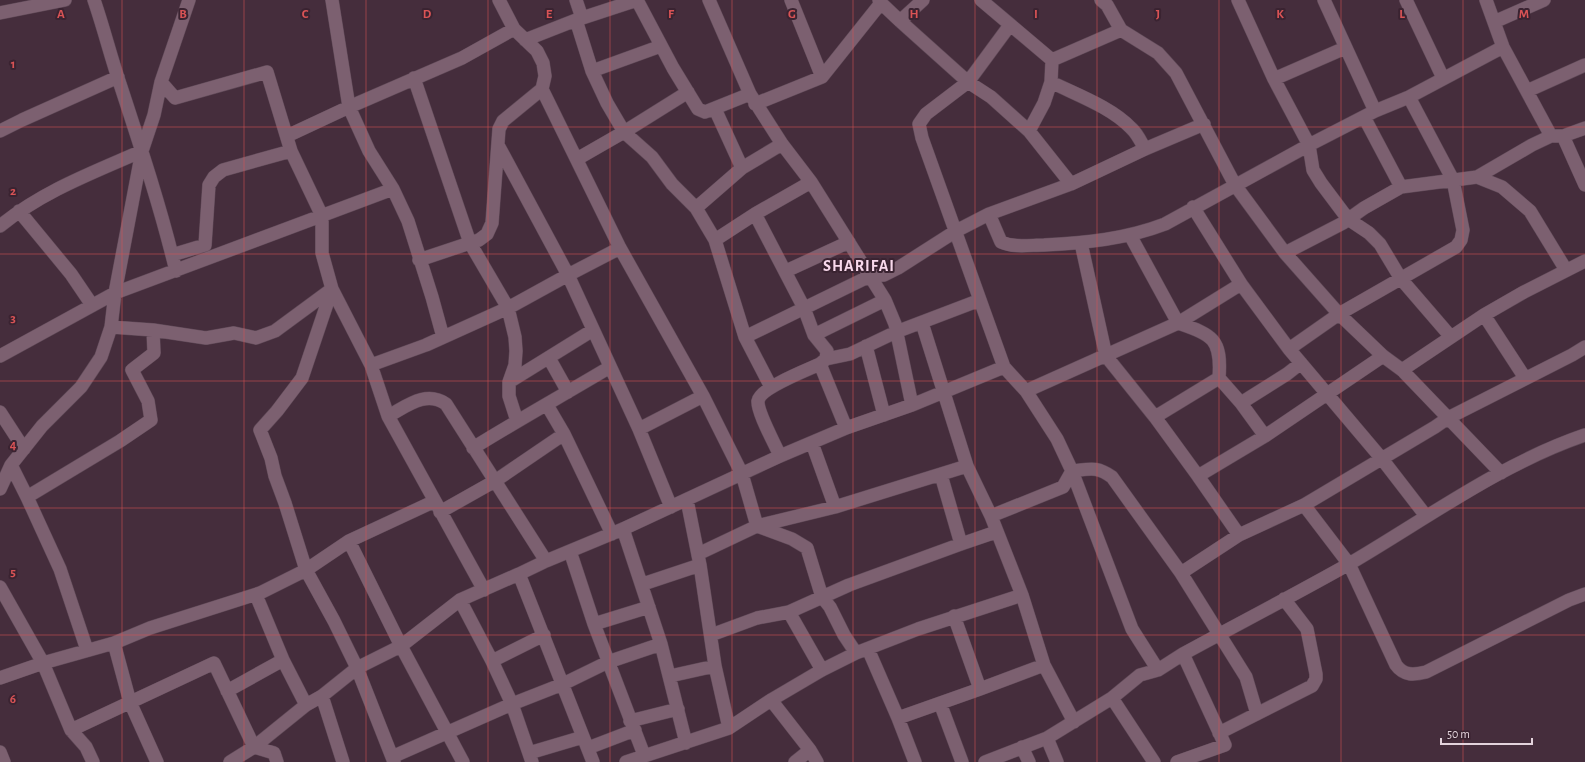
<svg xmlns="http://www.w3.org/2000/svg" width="1585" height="762" viewBox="0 0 1585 762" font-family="'Alegreya Sans',sans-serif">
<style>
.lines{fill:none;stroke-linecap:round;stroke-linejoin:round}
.minor-casing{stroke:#5f4957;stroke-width:14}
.minor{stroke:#7c6070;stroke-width:13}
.grid{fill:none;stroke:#d95355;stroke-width:1;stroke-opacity:0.55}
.labels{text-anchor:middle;stroke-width:4;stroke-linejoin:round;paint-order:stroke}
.district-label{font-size:16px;font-weight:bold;letter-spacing:1px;fill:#f9d9ec;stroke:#3a2331}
.grid-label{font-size:13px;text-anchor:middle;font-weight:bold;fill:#d95355;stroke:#3a2331;stroke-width:4;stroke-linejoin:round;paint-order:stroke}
</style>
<rect width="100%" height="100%" fill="#452d3c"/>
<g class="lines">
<g class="minor-casing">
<path id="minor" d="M94,0c10,29 17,58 27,87 20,61 40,122 55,184
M332,0l17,107 20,44 24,38 15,32 24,76 11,40
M576,0l6,18
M637,0l36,68 25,41 7,3 45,-18
M709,0l41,94 32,50 29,38 74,118 10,24 17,81
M791,0l31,77
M981,0l71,60
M1101,0l6,5 14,25 37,23 18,20 59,112 50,68 54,61 44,42 19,14 99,103
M1238,0l36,79 35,66 4,25 8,13 27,36 21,14 11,11 21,35 50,58
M1324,0l51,111
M1406,0l37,78
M1486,0l17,47 48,89
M881,3l19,18 68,61 42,-57
M0,13l65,-13
M576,20l16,51 15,32 17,29 28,25 20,27 24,24 19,32 30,97 26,50
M900,21l23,-21
M1494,22l50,-22
M525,40l51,-20 61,-20
M1052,60l69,-30
M592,71l69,-25
M414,78l56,165 38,65 7,29 1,14 -1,14 -6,17v14l8,25
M1274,79l71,-31
M161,82l14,16 92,-26 24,79 31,65v37l10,36 39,76 17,51 96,174
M1051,82c26,13 60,25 80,46 6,5 10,14 14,21
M542,89l78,159 83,148 39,78 15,52
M1527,91l58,-26
M755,104l67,-27 59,-74 -2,-3
M715,109l27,59
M1364,117l37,70
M0,131l22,-11 96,-43
M1029,131l15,-28 7,-21 1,-22
M287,136l62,-29 113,-49 52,-29
M1563,136l22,49
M498,145l70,130 71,154 32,78
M577,159l47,-27 64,-40
M1477,177l55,-32 19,-9h12l22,-8
M1071,184l-42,-53 -38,-34 -23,-15 -42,32 -7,10 3,14 82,229 22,24 31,48 15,32 60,158 26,41
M1193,207l48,77 48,65 93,110 44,57
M696,208l46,-40 40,-24
M19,211l52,63 21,31
M755,214l49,94 10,27 13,16 -1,8
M989,214l12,28c13,6 29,3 43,3 41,-2 82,-6 121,-21l144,-79 66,-34 34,-14 94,-50
M0,226c43,-35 92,-53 142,-75
M1130,235l48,88c34,12 44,15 41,55l22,25 24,33
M715,240l40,-26 56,-32
M1081,243l25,113 49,61 43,59 41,59
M1285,253l58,-30 21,-15 37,-21 76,-10 25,10 28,24 36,59
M172,255l33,-10 4,-60 5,-8 9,-7 68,-19
M419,260l60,-20 8,-6 5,-11 7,-94 4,-8 39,-32 3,-13 -2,-13 -6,-12 -23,-22 -15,-29
M786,271l63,-29
M332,289l-30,89 -25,33 -17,19 11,28 4,18 10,27 21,67 28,51 23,47 37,94
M1484,315l41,63
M111,327l42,3 53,8 28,-5 22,5 19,-7 57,-42
M814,335l71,-35
M745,337l125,-61 14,-1 14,-7 58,-37 33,-17 82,-30 74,-35 59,-25
M866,346l18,69
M1289,349l50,-35 117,-67 5,-7 2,-10 -10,-50 -44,-83
M0,356l115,-63 278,-104
M549,358l19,34
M820,364l26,64
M371,365l55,-20 82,-37 60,-33 52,-27
M1402,370l82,-55 40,-23 61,-31
M509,382l84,-52
M1026,391l152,-68 63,-39
M1241,403l46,-29 14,-11
M547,405l17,29 48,100
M0,412l24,37
M388,416c19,-10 38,-26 58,-12l100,157
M1155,417l64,-39
M639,429l64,-33
M812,443l23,64
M473,448c45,-28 92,-54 137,-81
M780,456c-5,-12 -23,-44 -22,-55 2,-13 49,-31 62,-37l6,-5 24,-5 46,-22 84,-32
M11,465l16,32 33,72 27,81
M1072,471c18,-2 25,-5 40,6l69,96 65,104 11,37
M941,475l20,69
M1198,476l67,-40 118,-80
M0,489l11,-24 31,-39 39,-39 20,-30 10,-30 4,-34 27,-142 12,-36 7,-33 28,-82
M27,497l93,-56 31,-21 -3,-19 -16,-31 22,-17 -1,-23
M687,500l13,65 15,101 14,62
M1304,505l45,59 47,101c8,11 18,10 30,7l143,-72 16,-6
M440,512l55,-31 69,-47
M991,516l72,-29 9,-16
M757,526l35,13 15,9 15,49 8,10 14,28 12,18
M623,529l38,115 25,99
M349,541l52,105 62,116
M570,551l24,73 50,131
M698,554l59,-28 78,-19 132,-41
M1181,573l58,-38 65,-30 131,-78 13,-9 124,-63 13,-8
M519,574l74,188
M643,584l57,-19
M0,587l43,76 28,67 15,17 7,15
M256,595l27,65 23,45
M460,600l32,61 20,43 20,58
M789,612l33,58
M954,616l26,73
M594,624l55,-17
M711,635l46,-17 32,-6 60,-27 112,-41 35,-12
M114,643l16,59 27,60
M868,649l30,69 17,44
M492,661l52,-26
M1044,665l30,57
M670,676l45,-10
M0,678l43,-15 71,-20 36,-15 110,-35 46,-23 43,-29 86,-40
M227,691l56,-31
M322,696l21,66
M1112,698l42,64
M771,700l39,50 7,12
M940,703l22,59
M898,718l82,-29 64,-24 -22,-70 -31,-79 -24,-50 -45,-143
M630,721l48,-12
M71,730l143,-67 40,84 20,6 3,9
M1219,733l93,-47 4,-7v-5l-9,-45 -23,-30
M1047,738l10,24
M1022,747l7,15
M588,748l47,-18
M0,752l4,10
M529,753l54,-16
M392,757l120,-53 51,-20 45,-22 53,-18
M230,762l24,-15 52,-42 16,-9 35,-28 44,-22 59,-46 59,-26 27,-13 77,-32 157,-73 66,-28 66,-23 92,-38
M626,762l103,-34 42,-28 51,-30 34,-17 62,-24 104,-34
M795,762l15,-12
M985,762l62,-24 65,-40 28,-23 18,-5 25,-16c55,-30 111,-59 166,-90 77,-45 151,-100 236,-129
M1177,762l48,-17 -42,-91"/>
</g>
<use href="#minor" class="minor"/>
</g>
<path class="grid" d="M122,0v762M244,0v762M366,0v762M488,0v762M610,0v762M732,0v762M853,0v762M975,0v762M1097,0v762M1219,0v762M1341,0v762M1463,0v762M0,127h1585M0,254h1585M0,381h1585M0,508h1585M0,635h1585"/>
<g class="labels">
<g class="district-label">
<text x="859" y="271">SHARIFAI</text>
</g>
</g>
<g class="grid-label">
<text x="61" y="18">A</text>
<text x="183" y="18">B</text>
<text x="305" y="18">C</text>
<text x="427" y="18">D</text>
<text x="549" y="18">E</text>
<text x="671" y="18">F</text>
<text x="792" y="18">G</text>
<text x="914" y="18">H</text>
<text x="1036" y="18">I</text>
<text x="1158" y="18">J</text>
<text x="1280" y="18">K</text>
<text x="1402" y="18">L</text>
<text x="1524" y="18">M</text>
<text x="13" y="68">1</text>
<text x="13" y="195">2</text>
<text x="13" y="322">3</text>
<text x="13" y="449">4</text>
<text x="13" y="576">5</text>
<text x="13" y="703">6</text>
</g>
<path d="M1441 738v6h91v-6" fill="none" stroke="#e3d3dc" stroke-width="2"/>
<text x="1447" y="738" font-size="12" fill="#e3d3dc" stroke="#3a2331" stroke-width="3" paint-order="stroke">50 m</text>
</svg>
